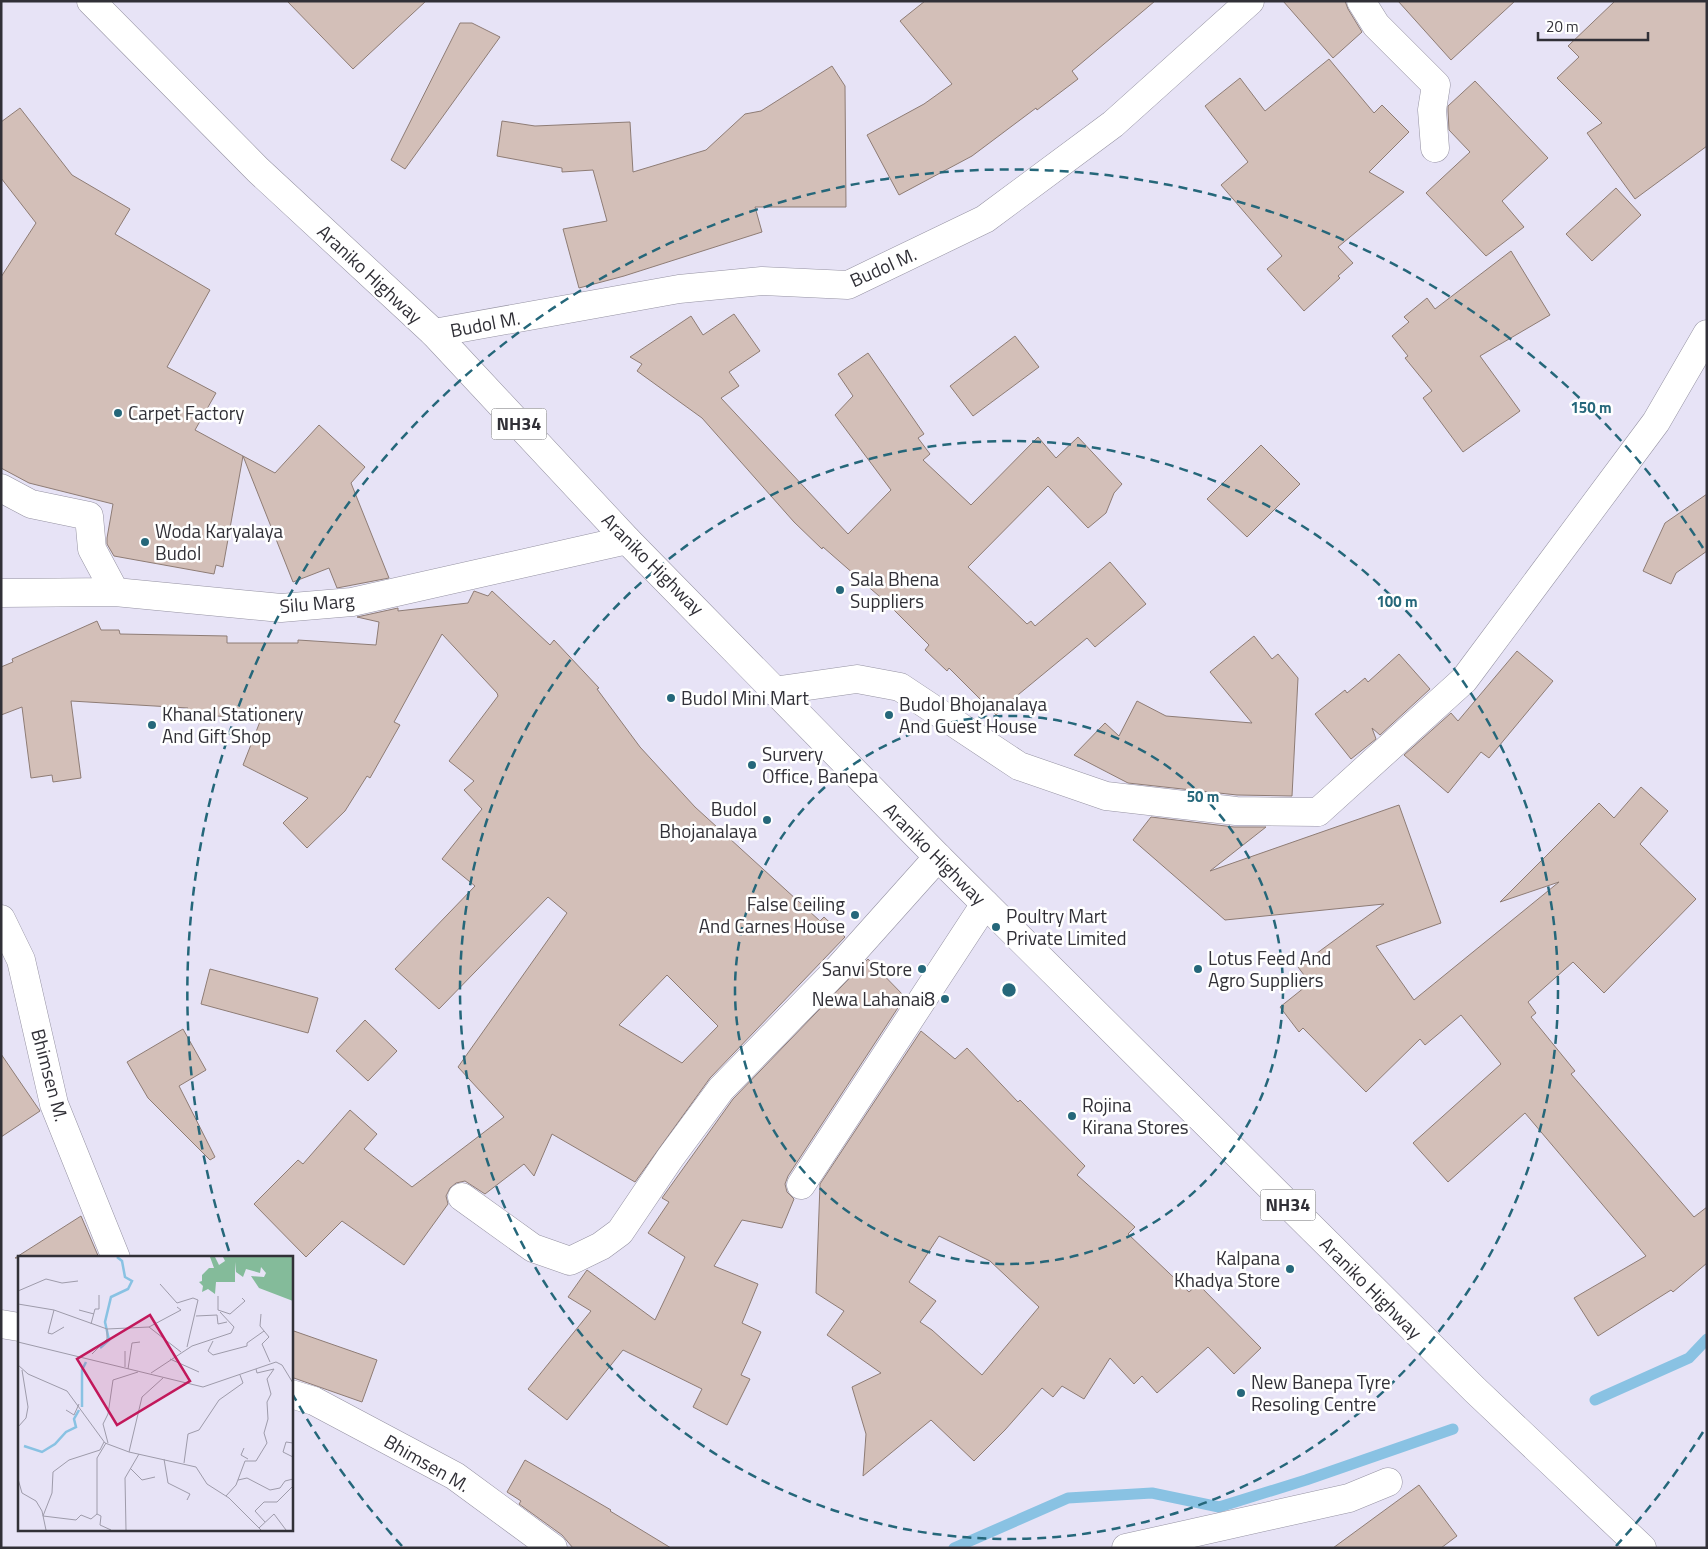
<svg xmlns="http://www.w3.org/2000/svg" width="1708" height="1549" viewBox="0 0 1708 1549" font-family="'Titillium Web',sans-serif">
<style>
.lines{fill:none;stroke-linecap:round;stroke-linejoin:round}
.stream{stroke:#89c2e3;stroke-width:11}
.building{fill:#d3bfb8;stroke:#8e7c75;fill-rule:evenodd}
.street-casing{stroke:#9592a2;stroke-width:29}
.highway-casing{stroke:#9592a2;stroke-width:29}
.street{stroke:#fff;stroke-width:28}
.highway{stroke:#fff;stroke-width:28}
.ring{fill:none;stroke:#25677a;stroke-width:2.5;stroke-dasharray:9 6}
.poi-dot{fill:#25677a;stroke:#fff;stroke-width:2}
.labels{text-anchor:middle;stroke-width:5;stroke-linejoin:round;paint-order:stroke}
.shield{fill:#fff;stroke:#6f6e73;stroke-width:1}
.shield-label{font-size:18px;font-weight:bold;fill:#313037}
.street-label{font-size:19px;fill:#313037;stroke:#fff}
.poi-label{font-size:19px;fill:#313037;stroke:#fff;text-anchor:start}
.inset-river{fill:none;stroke:#89c2e3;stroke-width:2.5}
.inset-road{fill:none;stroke:#9e9baa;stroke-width:1}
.view{fill:#c2185b;fill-opacity:0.15;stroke:#c2185b;stroke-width:2.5}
.inset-edge{fill:none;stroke:#313037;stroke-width:2.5}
.centre{fill:#25677a;stroke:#fff;stroke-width:2.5}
.ring-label{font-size:15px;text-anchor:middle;font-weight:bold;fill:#25677a;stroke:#fff;stroke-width:5;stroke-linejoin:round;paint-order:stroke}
</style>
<rect width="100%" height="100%" fill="#e7e3f6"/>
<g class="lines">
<path class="stream" d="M1595,1400l94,-42 18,-19
M954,1548l114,-50 84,-5 67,14 87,-27 147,-51"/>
</g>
<path class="building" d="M287,1h139l-73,68z
M925,1h230l-83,70 6,8 -41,31 -1,-2 -64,48 -73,39 -32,-60 57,-31 28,-20 -52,-63z
M1283,1h62l3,8 14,23 -29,26z
M1398,1h117l-64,59z
M1615,1h92v145l-72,53 -48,-66 15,-10 -45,-45 22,-21 -11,-11z
M460,23h12l28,14 -95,132 -14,-9z
M1329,59l45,54 8,-8 27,27 -40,40 35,20 -66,55 15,16 -15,13 2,2 -36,33 -37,-42 15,-13 -61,-71 27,-23 -43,-56 35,-28 25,33z
M832,66l13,20 1,121h-91l7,25 -138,44 -45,12 -16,-59 44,-8 -14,-51 -31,2v-4l-65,-12 5,-35 33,5 95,-4 3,50 73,-22 39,-36 16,-3z
M1475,81l73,77 -46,43 22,26 -38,29 -60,-63 44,-41 -21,-22 -1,-19v-5z
M20,108l52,67 58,34 -15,25 95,56 -43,77 49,26 -21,37 48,26 -20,111 -7,-2 -2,9 -100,-18 -7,-12v-6l6,-34 -84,-21 -28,-15v-191l35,-54 -35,-45v-56z
M1616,188l25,27 -49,46 -26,-27z
M1511,251l39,64 -70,41 40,55 -57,41 -40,-54 9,-7 -27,-33 3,-2 -16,-20 17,-14 -5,-5 23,-19 8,11z
M734,314l26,37 -31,21 10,14 -18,12 127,136 43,-44 -56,-75 18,-19 -15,-22 30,-21 56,81 -6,4 12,16 -7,6 48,45 67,-68 18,21 22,-21 44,47 -8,9 -8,20 -18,15 -40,-42 -80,81 59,57 4,-3 4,5 75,-64 36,42 -51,43 -8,-9 -74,61 -17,16 -47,-47 -2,3 -22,-21 4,-5 -42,-42 -64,-56 -1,2 -28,-27 -92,-104 -65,-47 5,-7 -12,-7 61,-41 12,19z
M1015,336l24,31 -66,49 -23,-30z
M319,425l46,42 -14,16 38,95 -52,10 -8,-20 -36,14 -50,-126 32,17z
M1261,445l39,39 -53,53 -40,-38z
M1707,494v57l-31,22 -5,11 -28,-13 22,-48z
M474,591l14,5 4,-5 58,54 4,-5 45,48 -2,1 43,58 55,60 125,114 4,-4 21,20 -135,141 -75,104 -83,-48 -18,42 -10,-12 -39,30 -20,-13 -9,2 -6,5 -4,8 2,8 -44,61 -62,-44 -36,36 -52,-53 44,-44 5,4 47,-54 27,24 -13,15 48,38 92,-70 -46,-50 109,-154 -19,-16 -109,112 -44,-40 80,-83 -33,-27 40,-50 -18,-19 10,-9 -25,-20 49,-65 -1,-3 -55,-59 -48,88 6,3 -30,53 -3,-2 -22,35 -38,37 -24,-25 25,-25 -65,-33 18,-46 -74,-5 1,-6 -117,-7 10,77 -28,4 -1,-7 -21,3 -9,-71 -21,8v-48l12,-5 -1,-3 85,-38 4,9h18l1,4 107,2v7h71v-3l78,5 3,-23 -22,-5 41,-9v3l70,-8zM667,975l51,51 -36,37 -63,-38z
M1254,636l18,23 6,-5 20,24 -6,118 -55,-1 -109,-12 -54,-28 31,-32 14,13 18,-35 29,15 86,7 -42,-51z
M1517,651l36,30 -64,77 -8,-6 -33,41 -44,-38 47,-42 7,8z
M1399,654l31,35 -50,46 -8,-7 4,11 -25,20 -36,-45 30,-24 2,3 18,-15 3,4z
M1641,787l27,24 -28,33 56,55 -92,94 -31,-31 -45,40 8,11 -5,4 44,54 -4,3 123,143 13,-10v56l-34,29 -2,-2 -73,46 -24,-38 72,-42 -121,-143 -77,69 -35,-39 88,-79 -40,-49 -36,30 -5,-6 -54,53 -63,-64 -4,4 -19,-25 30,-24 -12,-16 86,-63 -159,16 -92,-80 18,-23 83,10h32l-56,44 189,-66 42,118 -65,23 38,54 145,-118 -59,20 99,-99 15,15z
M868,959l37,38 -117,179 -3,8 2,8 7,7 -12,29 -40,-8 -28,46 44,18 -16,39 19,9 -20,43 9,4 -23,46 -34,-18 9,-18 -79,-39 -56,70 -39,-31 63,-78 -23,-14 19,-27 68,50 30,-63 -37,-24 21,-31 -7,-4 71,-99z
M210,969l108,29 -10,35 -107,-29z
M365,1020l32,31 -29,30 -32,-30z
M183,1029l23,41 -27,16 36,71 -5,3 -62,-62 -21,-36z
M921,1031l34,28 12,-11 51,54 2,-2 65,66 -8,9 58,52 -7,7 61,58 9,-8 63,64 -27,26 -26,-27 -51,46 -15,-17 -8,8 -24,-26 -26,41 -22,-13 -9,11 -11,-9 -37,42 -31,31 -43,-41 -68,56 3,-42 -14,-47 29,-14 -54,-38 17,-24 -28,-18 4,-109zM939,1236l51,25 49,46 -57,68 -50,-45 -12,-8 16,-21 -27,-19z
M1,1054l39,57 -39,26z
M81,1216l18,42h-84z
M291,1330l86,30 -15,42 -71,-25z
M525,1460l86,50 -1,1 61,37h-98l-11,-13 -43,-31 2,-3 -14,-9z
M1419,1485l38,51 -16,12h-108z"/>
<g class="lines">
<g class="street-casing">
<path id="street" d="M1361,1l15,24 60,60 -4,25 3,38
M434,333l245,-44 83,-8 86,4 137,-66 128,-95 137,-123
M1,488l30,16 58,12 3,33 23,43
M1,593l114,-1 166,16 71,-6 275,-62
M773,691l84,-12 43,8 119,79 87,30 130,15 82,1 146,-132 192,-258 51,-88
M1,919l20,41 33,144 62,154
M801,1185l184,-281
M462,1197l71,51 37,13 31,-15 19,-14 50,-74 51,-69 116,-119 101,-113
M1,1324l18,3
M291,1394l23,7 141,75 98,72
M1126,1548l223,-50 39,-16"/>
</g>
<g class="highway-casing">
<path id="highway" d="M91,1l167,169 176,163 193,207 311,317 537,533 167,158"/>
</g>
<use href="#street" class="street"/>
<use href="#highway" class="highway"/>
</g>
<g class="ring">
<circle cx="1009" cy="990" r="274"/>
<circle cx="1009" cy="990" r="549"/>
<path d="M1703 1432A823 823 0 0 1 1616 1546M402 1546A823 823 0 0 1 293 1395M229 1251A823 823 0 0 1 1703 548"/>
</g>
<g class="poi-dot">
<circle cx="118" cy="413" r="5"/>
<circle cx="145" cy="542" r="5"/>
<circle cx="840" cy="590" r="5"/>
<circle cx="671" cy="698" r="5"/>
<circle cx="889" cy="715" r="5"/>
<circle cx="152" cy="725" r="5"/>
<circle cx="752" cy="765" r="5"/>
<circle cx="767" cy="820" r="5"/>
<circle cx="855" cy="915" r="5"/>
<circle cx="996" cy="927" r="5"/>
<circle cx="922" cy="969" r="5"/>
<circle cx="1198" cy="969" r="5"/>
<circle cx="945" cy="999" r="5"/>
<circle cx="1072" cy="1116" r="5"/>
<circle cx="1290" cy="1269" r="5"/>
<circle cx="1241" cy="1393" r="5"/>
</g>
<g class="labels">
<g class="shield">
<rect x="491.5" y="408.5" width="55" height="31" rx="4"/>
<rect x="1260.5" y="1189.5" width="55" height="31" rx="4"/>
</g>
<g class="shield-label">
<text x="519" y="430">NH34</text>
<text x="1288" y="1211">NH34</text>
</g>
<g class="street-label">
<text transform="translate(883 267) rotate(-24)" y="7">Budol M.</text>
<text transform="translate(370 274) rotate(43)" y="7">Araniko Highway</text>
<text transform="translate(485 324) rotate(-11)" y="7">Budol M.</text>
<text transform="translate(653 564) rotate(45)" y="7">Araniko Highway</text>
<text transform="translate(317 603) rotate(-5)" y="7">Silu Marg</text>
<text transform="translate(935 854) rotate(45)" y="7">Araniko Highway</text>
<text transform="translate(50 1075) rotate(75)" y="7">Bhimsen M.</text>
<text transform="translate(1371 1288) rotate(45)" y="7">Araniko Highway</text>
<text transform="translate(427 1463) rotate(30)" y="7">Bhimsen M.</text>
</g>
<g class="poi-label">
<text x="128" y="420">Carpet Factory</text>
<text x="155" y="538">Woda Karyalaya<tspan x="155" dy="22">Budol</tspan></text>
<text x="850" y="586">Sala Bhena<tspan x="850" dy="22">Suppliers</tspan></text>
<text x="681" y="705">Budol Mini Mart</text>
<text x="899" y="711">Budol Bhojanalaya<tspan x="899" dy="22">And Guest House</tspan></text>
<text x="162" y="721">Khanal Stationery<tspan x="162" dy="22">And Gift Shop</tspan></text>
<text x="762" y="761">Survery<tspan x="762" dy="22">Office, Banepa</tspan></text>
<text x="757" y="816" text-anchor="end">Budol<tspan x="757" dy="22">Bhojanalaya</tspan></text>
<text x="845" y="911" text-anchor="end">False Ceiling<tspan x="845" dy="22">And Carnes House</tspan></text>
<text x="1006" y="923">Poultry Mart<tspan x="1006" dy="22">Private Limited</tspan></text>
<text x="1208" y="965">Lotus Feed And<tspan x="1208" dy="22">Agro Suppliers</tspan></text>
<text x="912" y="976" text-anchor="end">Sanvi Store</text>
<text x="935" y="1006" text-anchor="end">Newa Lahanai8</text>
<text x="1082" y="1112">Rojina<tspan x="1082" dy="22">Kirana Stores</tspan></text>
<text x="1280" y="1265" text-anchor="end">Kalpana<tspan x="1280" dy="22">Khadya Store</tspan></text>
<text x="1251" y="1389">New Banepa Tyre<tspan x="1251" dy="22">Resoling Centre</tspan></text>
</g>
</g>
<g transform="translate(18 1256)">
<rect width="275" height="275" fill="#e7e3f6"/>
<path d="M192,1h5l4,8 6,-4 -2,-4h70v44l-34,-13 -8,-12 13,1 2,-4 -5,-6 -1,6 -14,-4 -3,8 -7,-5 -1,-10v20h-19l-1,12 -7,-5 -6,3 1,-6 -4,-4 3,-1v-6l7,-7h5z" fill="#84bb9a"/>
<path class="inset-river" d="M82,92l9,-8 -4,-18 6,-25 17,-8 4,-8 -7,-4 -3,-16 -5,-4M64,151v-37l4,-8M6,190l18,6 13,-8 11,-12 10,-5 -2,-8 5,-9"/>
<path class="inset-road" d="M142,28l17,19 16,-5 5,2 -11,47M0,35l28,-12 16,4 16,-2M200,40v14l12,4 15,-13 -3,-3M0,48l36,6 53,19 42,-2 32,25M36,54l-6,23 4,1 12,-7M61,54l15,4M243,58l-1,12 9,11 -7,7 8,18M178,60l21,-1 1,9 9,-2M73,68l4,-15h4v-14M131,71l32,-17 -4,-3M195,85l-5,10 5,4 34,-9v-3l17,-12M0,86l185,45 73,-25 6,3 11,18M74,98l15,-15v-10M152,103l29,13M0,109l10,9 39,17 38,52 24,9 67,15 11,17 22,14 32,32M107,111v-16M110,113l4,-26 8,-1M133,117l41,-27 39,-13 3,-6 -14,-15M48,154l8,5 5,-11M0,171l8,-9 2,-11 -6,-37M88,187l-9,15v56l4,2 -1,9 11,5M90,187l-5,-19 5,-10 5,-34 25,-8M275,187l-7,-1 -3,10 10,5M226,192l-3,7 7,4M111,196l13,-55 21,-19M146,203l4,24 22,11 -3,6M166,207l4,-29 11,-4 20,-30 24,-17 -3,-8M112,212l12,12 13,-3M0,223l4,14 14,8 6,10 4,19M220,224l9,-2 23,12 10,-2 5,-7 8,-2M208,240l10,-11 9,-24h11l11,-18 -3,-10 4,-14 -1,-17 4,-8 -4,-15 7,-10 -17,4 -1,-4M79,258l-6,5 -10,-4 -5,5 -33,-4 9,-23 1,-21 16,-12 31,-10 4,-8M247,266l-10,-11 9,-9h13l16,-16M241,272l15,-14 12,16M108,274l-1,-52 14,-24"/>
<path class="view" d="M132,59l40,66 -73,44 -40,-66z"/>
<rect width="275" height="275" class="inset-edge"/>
</g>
<circle cx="1009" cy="990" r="8" class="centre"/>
<g class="ring-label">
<text x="1591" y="413">150 m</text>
<text x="1397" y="607">100 m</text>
<text x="1203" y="802">50 m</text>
</g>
<rect width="1708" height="1549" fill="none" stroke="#313037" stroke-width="5"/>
<path d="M1538 32v8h110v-8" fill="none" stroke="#313037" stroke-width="2.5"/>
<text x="1546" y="32" font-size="15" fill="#313037" stroke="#ffffff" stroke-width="4" paint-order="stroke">20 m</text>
</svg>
